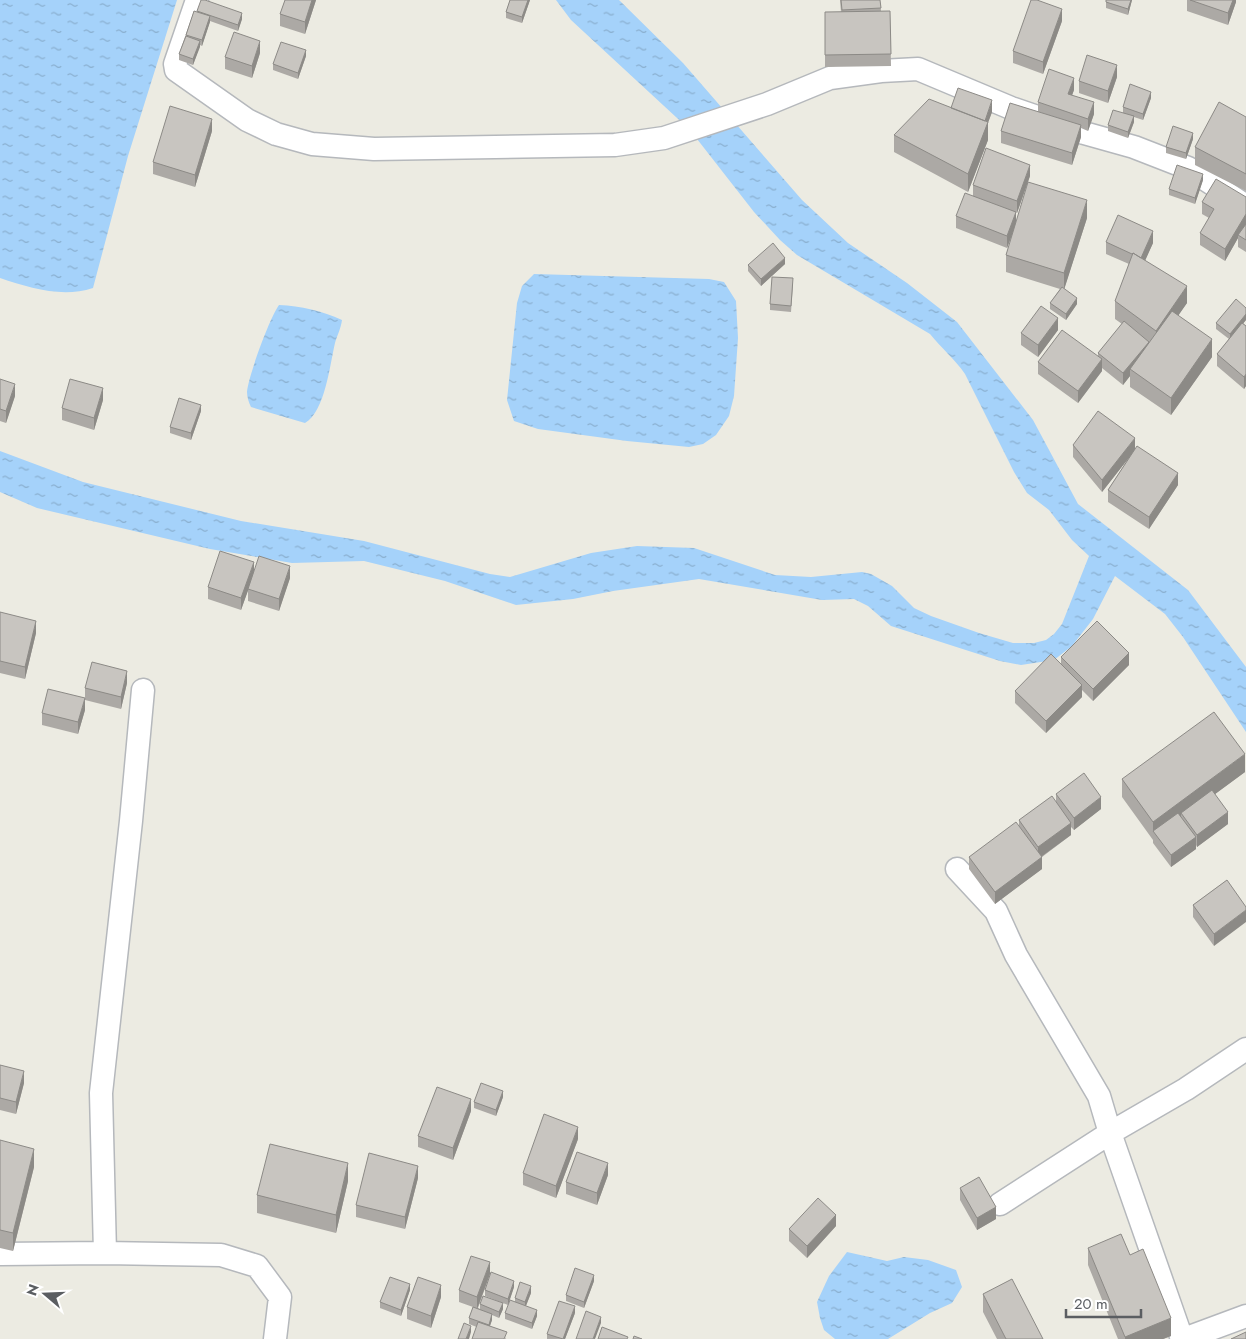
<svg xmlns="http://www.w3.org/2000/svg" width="1246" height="1339" viewBox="0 0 1246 1339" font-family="Jost,sans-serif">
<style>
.water{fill:url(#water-ripples)}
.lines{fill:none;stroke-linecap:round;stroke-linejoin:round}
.minor-casing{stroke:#b5b8bc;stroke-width:25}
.minor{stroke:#fff;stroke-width:22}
.wall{fill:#aca9a5}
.shaded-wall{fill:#8c8a86}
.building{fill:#c8c5c0;stroke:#8c8a86}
</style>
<defs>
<pattern id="water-ripples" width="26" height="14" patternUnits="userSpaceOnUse" patternTransform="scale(1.25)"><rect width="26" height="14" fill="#a5d2fa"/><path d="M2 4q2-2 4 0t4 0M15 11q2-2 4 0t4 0" fill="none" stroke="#89aece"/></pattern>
</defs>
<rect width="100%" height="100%" fill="#ecebe2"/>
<path class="water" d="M0,0h177l-49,156 -35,132c-31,10 -63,0 -93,-10z
M556,0h63l64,63 119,137 46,43 59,40 50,39 76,98 45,84 110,86 58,77v65l-63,-95 -18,-23 -50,-38 -22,43 -21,27 -18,14 -33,5 -21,-4 -109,-35 -23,-20 -14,-7 -32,1 -123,-21 -86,12 -40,8 -57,6 -71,-24 -81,-20 -72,2 -82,-14 -173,-41 -37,-16v-41l83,31 158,39 123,20 126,33 20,3 81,-24 46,-7 57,2 81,27 36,2 51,-5 9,2 21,12 22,22 17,8 48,17 34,10h21l12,-3 8,-6 8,-10 27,-68 -17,-16 -23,-30 -22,-17 -13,-21 -49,-98c-10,-15 -24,-26 -35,-40l-133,-79 -17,-15 -26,-28 -64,-82 -119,-110z
M534,274l175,5 15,3 12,19 2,37 -4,58 -5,20 -13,19 -13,9 -14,3 -62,-6 -89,-12 -24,-8 -7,-21 10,-97 5,-17z
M279,305c22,1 43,6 63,15 -1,8 -5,16 -7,23 -5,21 -10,69 -30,80l-54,-16c-2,-4 -4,-10 -4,-15 1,-15 23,-75 32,-87z
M847,1252l40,9 17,-4 24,3 28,10 6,17 -10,16 -22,10 -42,26h-53l-11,-9 -4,-12 -3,-16 12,-26z"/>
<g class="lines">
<g class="minor-casing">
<path id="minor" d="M197,0l-22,64 1,6 71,50 29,14 36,10 62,5 241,-4 49,-7 103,-34 63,-26 51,-7 37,-2 93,39 73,25 50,14 54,21 58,38
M957,869l39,42 20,44 83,141 11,37 -110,71
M105,1253l-4,-160 30,-272 12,-131
M0,1254l105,-1 116,2 36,11 23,31 -5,42
M1182,1339l-72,-206 76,-44 60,-40
M1184,1339l62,-23"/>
</g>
<use href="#minor" class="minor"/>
</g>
<path class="wall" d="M285,0h31l-11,34 -25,-8v-12z
M510,0h20l-8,23 -16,-5v-6z
M840,0h40l1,11h9l1,55 -66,1v-55h16z
M1132,0l-4,15 -22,-7v-6z
M1187,0h49v2l-8,23 -41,-14z
M194,11l3,1v-1l45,8 -4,12 -28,-10 -8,25 -2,-1 -7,20 -14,-5v-6z
M1062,21l-19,53 -30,-11v-12z
M260,53l-8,25 -27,-9v-12z
M306,56l-8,23 -25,-9v-6z
M1117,77l-9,26 -29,-10v-12z
M1074,90l-2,5 22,19 -6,17 -7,-3v9l-9,28 -71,-22v-12l37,-19v-10z
M1151,98l-8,22 -9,-3v5l-6,16 -20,-7v-6l15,-12v-6z
M951,108l41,4 -4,10v18l-20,52 -74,-40v-17z
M1246,117v74l-51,-26v-18z
M212,131l-17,56 -42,-13v-12z
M1193,139l-7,20 -20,-6v-6z
M1030,176l-13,37 -1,-1v10l71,-4 -23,71 13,15 -11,16 -16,-11v-6l10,-14 -54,-17v-17l7,-22 -6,15 -51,-20v-12l17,-20v-11z
M1203,180l-8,24 -26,-9v-6z
M1246,197v55l-8,-5v-9l-13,23 -25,-16v-12l9,-15 -7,-4v-12z
M1106,242l47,1 -8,17 42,43 -9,12 34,42 -41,58 -41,-28v-11l-7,9 -21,-17v3l-24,32 -40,-29v-12l60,-5v-4l24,-29 -7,-5v-18l14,-37 -23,-10z
M785,264l-24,22 -13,-15v-6z
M793,284l-2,28 -21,-2v-6z
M1246,308v12l-3,3 3,3v60l-2,3 -27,-23v-12l12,-15 -13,-10v-6z
M1058,330l-20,27 -17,-12v-12z
M0,379l15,17 -9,27 -6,-2z
M103,400l-9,30 -32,-10v-12z
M201,411l-10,29 -21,-7v-6z
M1073,445l62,4 43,36 -29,44 -41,-27v-12l20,-31 -26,33 -29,-35z
M254,573l36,5 -11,33 -31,-10v-11l-7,20 -33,-11v-12z
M0,612l36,21 -11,46 -25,-6z
M1061,657l68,8 -36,36 -11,-11v7l-36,36 -31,-30v-12l46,-27z
M127,683l-6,26 -36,-9v-12z
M85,710l-7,24 -36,-9v-12z
M1245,772l-30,22 13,30 -31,23 -1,-2v4l-25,18 -18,-24v-3l-31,-43v-18z
M1056,794l45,15 -27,21 -3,-3v8l-29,22v12l-47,35 -26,-35v-12l50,-30v-7l37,-18z
M1227,880l-13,66 -21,-29v-12z
M0,1065l24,18 -8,31 -16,-4z
M503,1097l-7,19 -22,-8v-6z
M471,1111l-18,49 -35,-13v-11z
M578,1139l-22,59 -33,-13v-12z
M0,1140l34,27 -21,84 -13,-3z
M608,1175l-11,30 -31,-11v-12z
M418,1178l-13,51 -49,-12v-12z
M348,1181l-12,52 -79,-20v-18z
M960,1188l36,31 -19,11 -17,-30z
M836,1226l-29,32 -18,-17v-12z
M1088,1248l42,7 41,81 -8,3h-45l-30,-74z
M490,1274l-12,34 2,1v-5l23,5 -4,9 -7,-3v5l-2,6 17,13 -38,-15v-6l4,-11 -14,-5v-12z
M594,1281l-10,27 -18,-7v-6z
M514,1287l-6,18 -23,-9v-6z
M410,1290l-9,26 -21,-8v-6z
M531,1293l-5,13 11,10 -5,13 -27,-10v-6l10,-11v-4z
M983,1294l60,45h-46l-14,-27z
M441,1297l-10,31 -24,-9v-12z
M575,1313l-10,26h-18v-5z"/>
<path class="shaded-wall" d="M312,0h4l-11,34v-12z
M528,0h2l-8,23v-6z
M1131,0h1l-4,15v-6z
M1233,0h3v2l-8,23v-12z
M1062,9v12l-19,53v-12z
M242,13v6l-4,12v-6z
M210,16v6l-8,24v-6z
M200,41v6l-7,18v-6z
M260,41v12l-8,25v-12z
M306,50v6l-8,23v-6z
M1117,65v12l-9,26v-12z
M1074,78v12l-6,16v-12z
M1151,92v6l-8,22v-6z
M992,100v12l-4,11v-1v18l-20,52v-18z
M1094,102v12l-6,17v-12z
M1134,116v6l-6,16v-6z
M212,119v12l-17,56v-12z
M1081,125v12l-9,28v-12z
M1193,133v6l-7,20v-6z
M1030,165v11l-13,37v-12z
M1203,174v6l-8,24v-6z
M1087,200v18l-23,72v-17z
M1016,212v12l-9,24v-12z
M1246,214v12l-8,9v3l-13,23v-12z
M1153,231v12l-12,27v-12z
M785,258v6l-24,22v-7z
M1187,286v17l-31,45v-17z
M1077,298v6l-11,16v-6z
M1246,314v6l-16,20v-6z
M1058,318v12l-20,27v-12z
M1212,339v18l-41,58v-17z
M1149,342v12l-19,15v7l-7,9v-12z
M1102,359v12l-24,32v-12z
M1246,374v12l-2,3v-12z
M15,384v12l-9,27v-12z
M103,388v12l-9,30v-12z
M201,405v6l-10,29v-7z
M1135,438v12l-33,42v-12z
M1178,473v12l-29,44v-12z
M254,562v12l-13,36v-12z
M290,566v12l-11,33v-12z
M36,621v12l-11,46v-12z
M1129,653v12l-36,36v-12z
M127,671v12l-6,26v-12z
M1082,685v12l-36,36v-12z
M85,698v12l-7,24v-12z
M1245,754v18l-61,45 -3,-4v6l-28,12v9v-18z
M1101,797v12l-27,21v-12z
M1228,812v12l-31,23v-12z
M1071,823v12l-33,24v-12z
M1196,837v12l-25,18v-12z
M1042,857v12l-47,35v-12z
M1246,910v12l-32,24v-12z
M24,1071v12l-8,31v-12z
M503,1091v6l-7,19v-6z
M471,1099v12l-18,49v-12z
M578,1127v12l-22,59v-12z
M34,1149v18l-21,84v-18z
M348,1163v18l-12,52v-18z
M608,1163v12l-11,30v-12z
M418,1166v12l-13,51v-12z
M996,1207v12l-19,11v-12z
M836,1215v11l-29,32v-12z
M490,1262v12l-13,35v-12z
M594,1275v6l-10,27v-6z
M514,1281v6l-6,18v-6z
M410,1284v6l-9,26v-6z
M441,1285v12l-10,31v-12z
M531,1286v7l-6,15v-6z
M503,1303v6l-4,9v-6z
M575,1306v7l-10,26h-2z
M537,1310v6l-5,13v-6z
M492,1314v6l-4,11v-6z
M601,1317v6l-6,16h-2z
M1171,1318v18l-8,3h-38v-2z
M471,1326v6l-2,7h-3z"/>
<path class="building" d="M201,0h4l37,13 -4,12 -41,-14z
M285,0h27l-7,22 -25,-8z
M510,0h18l-6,17 -16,-5z
M841,0h39l1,8 -39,2z
M1031,0h6l25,9 -19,53 -30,-11z
M1106,0h25l-3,9 -22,-7z
M1190,0h43l-5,13z
M194,11l16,5 -8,24 -16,-5z
M890,11l1,43 -66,1v-43z
M234,32l26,9 -8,25 -27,-9z
M186,36l14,5 -7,18 -14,-5z
M281,42l25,8 -8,23 -25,-9z
M1087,55l30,10 -9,26 -29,-10z
M1049,69l25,9 -6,16 26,8 -6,17 -50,-17z
M1130,84l21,8 -8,22 -20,-7z
M958,88l34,12 -7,21 -34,-13z
M929,99l59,23 -20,52 -74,-39z
M1219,102l27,15v57l-51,-27z
M1010,103l71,22 -9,28 -71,-22z
M170,106l42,13 -17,56 -42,-13z
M1113,110l21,6 -6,16 -20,-7z
M1173,126l20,7 -7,20 -20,-6z
M986,148l44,17 -13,36 -44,-16z
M1177,165l26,9 -8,24 -26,-9z
M1216,179l30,18v17l-21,35 -25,-16 14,-24 -12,-7z
M1028,182l59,18 -23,73 -58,-18z
M965,193l51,19 -9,24 -51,-20z
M1118,215l35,16 -12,27 -8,-5 -1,1 -26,-12z
M1246,224v16l-8,-5z
M773,243l12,15 -24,21 -13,-14z
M1133,253l54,33 -31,45 -41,-30z
M772,277l21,1 -2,28 -21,-2z
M1062,287l15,11 -11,16 -16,-11z
M1236,299l10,9v6l-16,20 -14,-11z
M1041,306l17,12 -20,27 -17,-12z
M1172,311l40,28 -41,59 -41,-29z
M1124,321l25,21 -26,31 -25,-20z
M1242,323l4,3v48l-2,3 -27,-23z
M1062,330l40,29 -24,32 -40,-29z
M0,379l15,5 -9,27 -6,-2z
M70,379l33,9 -9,30 -32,-10z
M179,398l22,7 -10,28 -21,-6z
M1098,411l37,27 -33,42 -29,-35z
M1137,446l41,27 -29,44 -41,-27z
M220,551l34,11 -13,36 -33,-11z
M259,556l31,10 -11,33 -31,-10z
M0,612l36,9 -11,46 -25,-6z
M1097,621l32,32 -36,36 -32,-32z
M1051,654l31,31 -36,36 -31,-30z
M92,662l35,9 -6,26 -36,-9z
M48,689l37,9 -7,24 -36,-9z
M1214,712l31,42 -92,68 -31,-43z
M1084,773l17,24 -27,21 -18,-24z
M1212,790l16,22 -31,23 -16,-22z
M1052,796l19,27 -33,24 -19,-27z
M1178,813l18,24 -25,18 -18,-24z
M1016,822l26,35 -47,35 -26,-35z
M1227,880l19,27v3l-32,24 -21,-29z
M0,1065l24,6 -8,31 -16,-4z
M481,1083l22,8 -7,19 -22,-8z
M437,1087l34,12 -18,49 -35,-12z
M544,1114l34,13 -22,59 -33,-13z
M0,1140l34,9 -21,84 -13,-3z
M270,1144l78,19 -12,52 -79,-20z
M577,1152l31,11 -11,30 -31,-11z
M369,1153l49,13 -13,51 -49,-12z
M979,1177l17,30 -19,11 -17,-30z
M818,1198l18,17 -29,31 -18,-17z
M1121,1234l9,21 13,-6 28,69 -46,19 -37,-89z
M471,1256l19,6 -13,35 -18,-7z
M575,1268l19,7 -10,27 -18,-7z
M491,1272l23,9 -6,18 -23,-9z
M390,1277l20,7 -9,26 -21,-8z
M418,1277l23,8 -10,31 -24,-9z
M1012,1279l31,60h-37l-23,-45z
M520,1282l11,4 -6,16 -10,-4z
M483,1296l20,7 -4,9 -19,-8z
M510,1300l27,10 -5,13 -27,-10z
M559,1301l16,5 -12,33 -16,-5z
M473,1307l19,7 -3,11 -20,-7z
M586,1311l15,6 -8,22h-17z
M478,1322l29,10 -3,7h-32z
M464,1323l7,3 -5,13h-8z
M602,1327l26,10 -1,2h-29z
M1246,1332v7h-15z
M634,1336l8,3h-9z"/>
<g transform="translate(45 1294) rotate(289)" stroke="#ffffff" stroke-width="4" paint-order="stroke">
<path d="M0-4L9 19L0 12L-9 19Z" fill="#5b5e62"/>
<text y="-8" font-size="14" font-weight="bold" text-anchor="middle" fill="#5b5e62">N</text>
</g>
<path d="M1066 1309v8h75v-8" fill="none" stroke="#5b5e62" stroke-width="2.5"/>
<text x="1074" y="1309" font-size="15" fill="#5b5e62" stroke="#ffffff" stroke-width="4" paint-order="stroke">20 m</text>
</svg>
